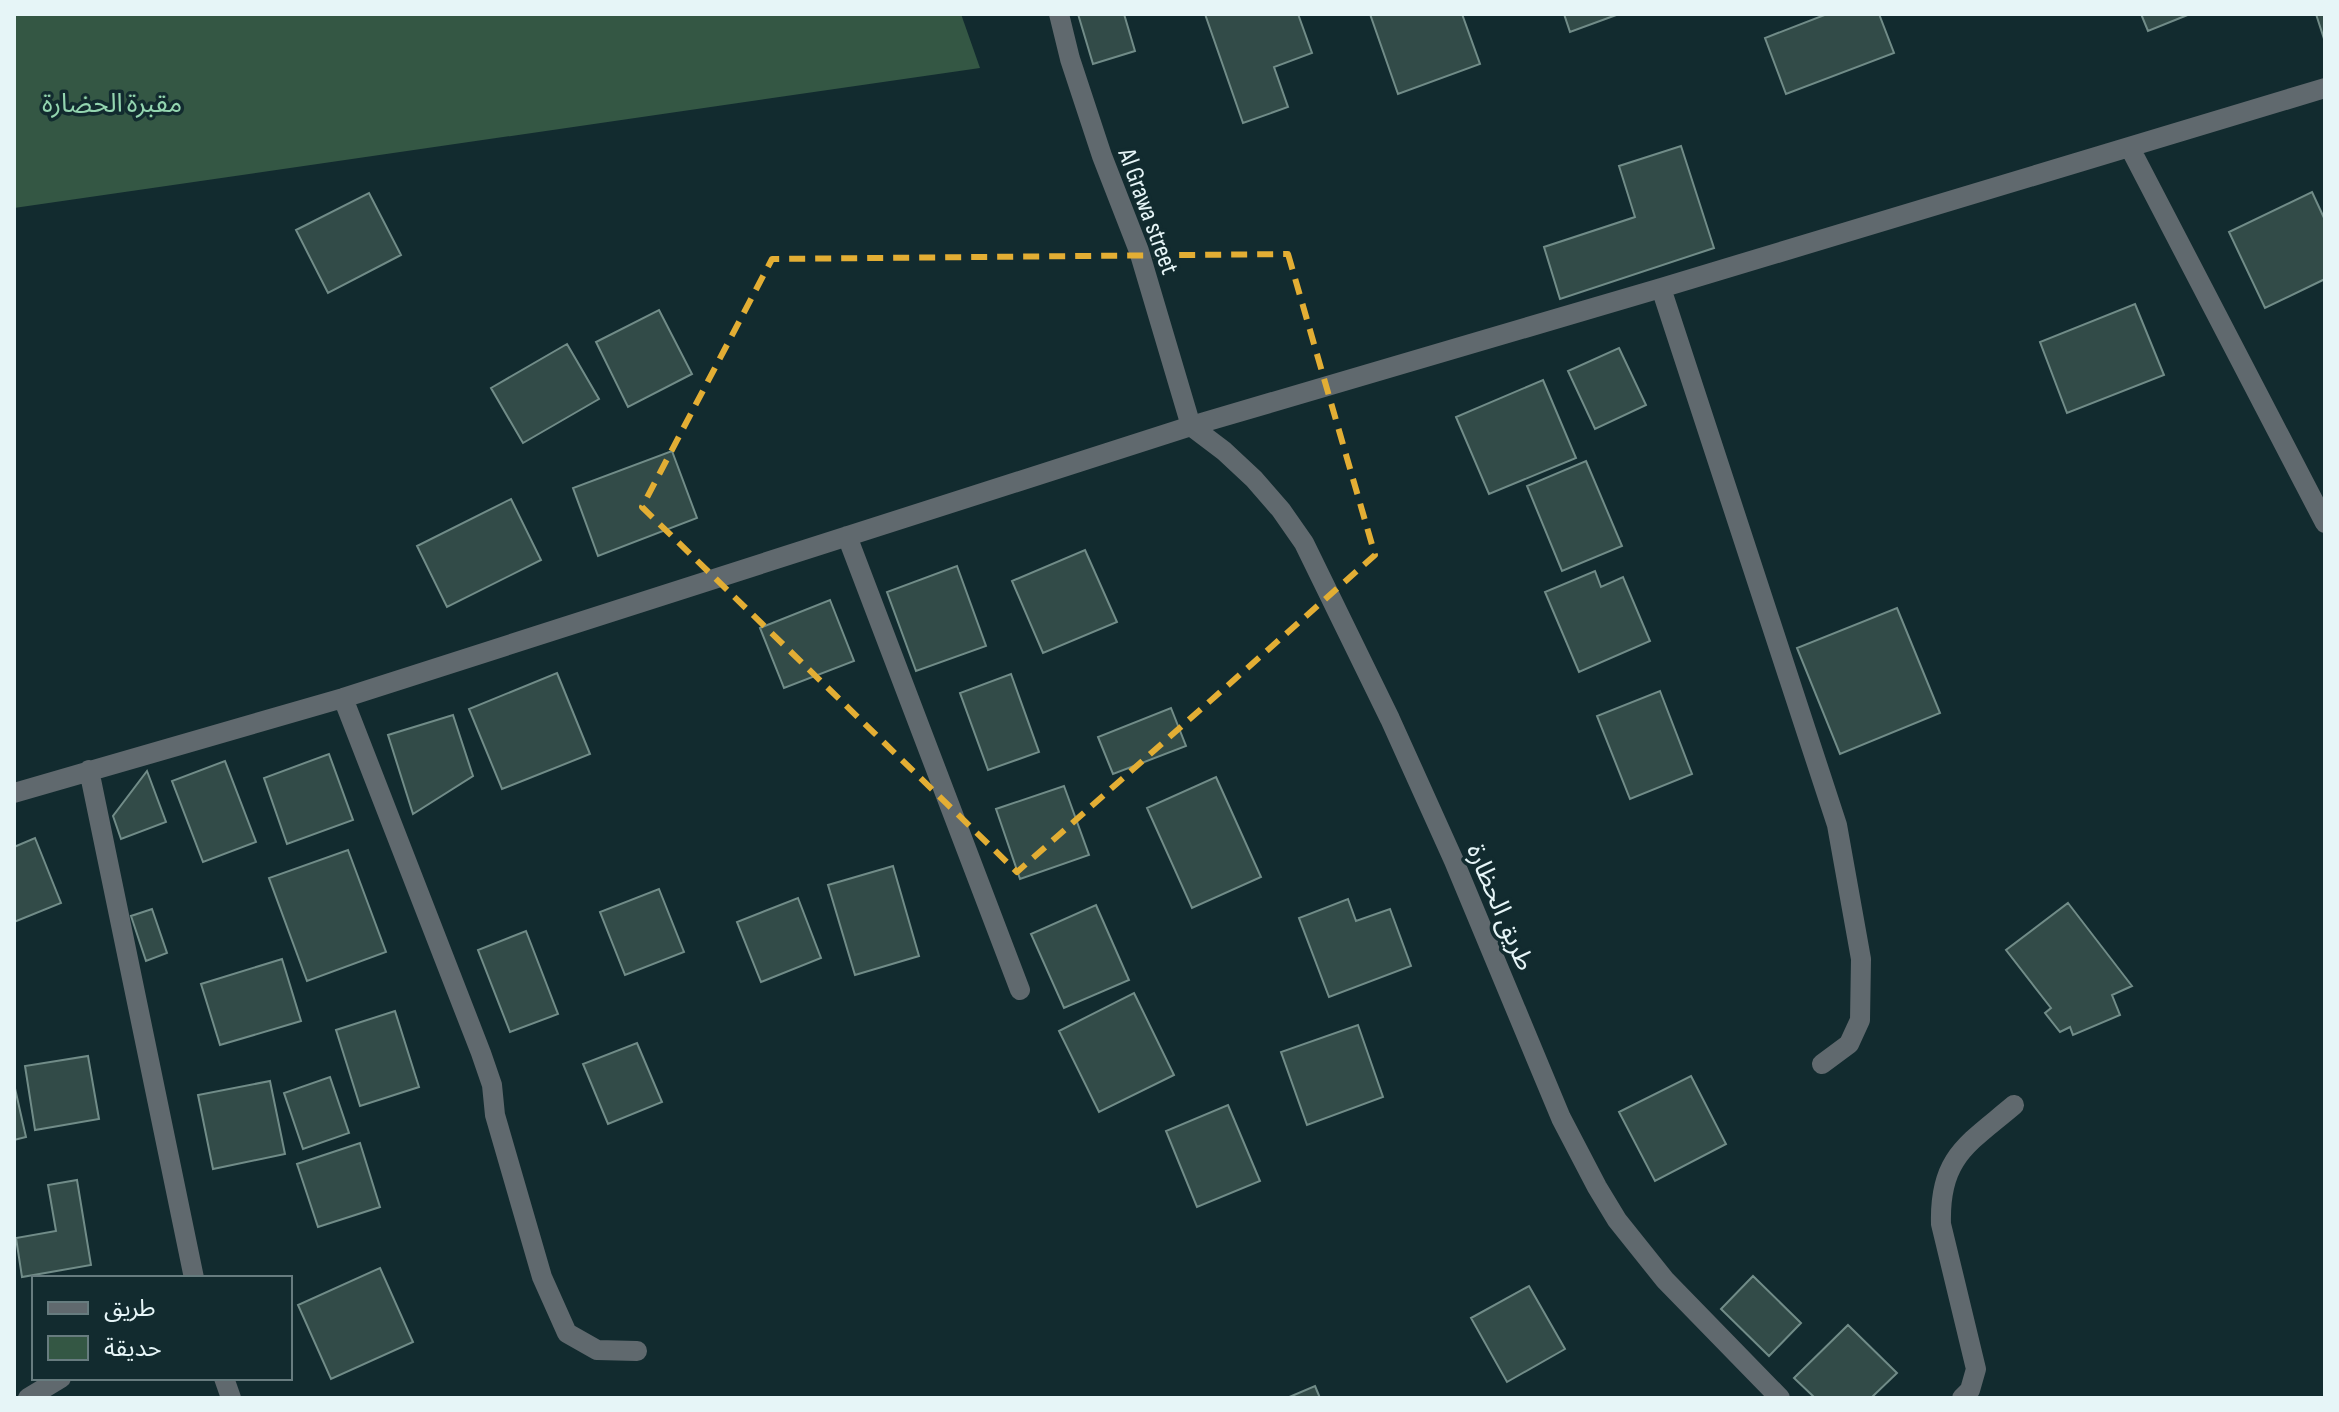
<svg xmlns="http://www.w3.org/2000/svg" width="2339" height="1412" viewBox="0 0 2339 1412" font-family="'Sofia Sans Condensed','Noto Sans Arabic',sans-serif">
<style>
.green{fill:#345744}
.building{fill:#324b48;stroke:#718c88;stroke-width:2}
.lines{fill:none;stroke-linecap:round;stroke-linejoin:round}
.minor{stroke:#60696e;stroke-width:20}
.marked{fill:none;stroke:#e3ae34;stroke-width:6;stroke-dasharray:16 10;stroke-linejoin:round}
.labels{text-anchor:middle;stroke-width:7;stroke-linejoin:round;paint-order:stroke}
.park-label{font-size:26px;fill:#93d5b0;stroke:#122b2f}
.street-label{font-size:26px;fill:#e6f5f7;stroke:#122b2f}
</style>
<rect width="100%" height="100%" fill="#122b2f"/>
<path class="green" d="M14,14h947l19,54 -966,140z"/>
<path class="building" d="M1078,14h46l11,37 -42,13z
M1205,14h93l14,39 -38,14 14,40 -45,16z
M1370,14h92l18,50 -82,30z
M1564,14h55l-49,18z
M1827,14h52l15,39 -108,41 -21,-56z
M2141,14h49l-42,17z
M2316,14h9v28z
M1681,146l33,102 -154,51 -16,-52 91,-30 -16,-51z
M2312,192l13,28v59l-60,29 -36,-76z
M369,193l32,62 -73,38 -32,-63z
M2135,304l29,71 -97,38 -27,-71z
M659,310l33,64 -64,33 -32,-65z
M567,344l32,55 -76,44 -32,-55z
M1619,348l27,57 -51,24 -27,-58z
M1543,380l33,78 -87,36 -33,-77z
M672,451l25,67 -99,38 -25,-68z
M1586,461l36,85 -60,25 -35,-85z
M511,499l30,61 -94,47 -30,-61z
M1085,550l32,72 -74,31 -31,-72z
M957,566l29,80 -70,25 -29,-79z
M1595,571l6,16 22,-10 27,64 -71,31 -34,-80z
M830,600l24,61 -70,27 -24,-60z
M1897,608l43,105 -100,41 -43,-106z
M557,673l33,81 -88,35 -33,-80z
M1011,674l28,78 -51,18 -28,-77z
M1660,691l32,83 -62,25 -33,-83z
M1171,708l15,38 -73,28 -15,-37z
M453,715l20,61 -60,38 -25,-79z
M329,754l24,66 -66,24 -23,-66z
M225,761l31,81 -53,20 -31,-81z
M147,771l19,51 -45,17 -8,-23z
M1216,777l45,100 -69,31 -45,-100z
M1064,786l25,69 -69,24 -24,-70z
M35,838l26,65 -47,19v-75z
M348,850l38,102 -79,29 -38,-103z
M893,866l26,90 -64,19 -27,-90z
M659,889l25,63 -59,23 -25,-63z
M798,898l23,60 -60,24 -24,-60z
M1348,899l8,22 34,-12 21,57 -82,31 -30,-79z
M2068,903l64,83 -20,9 8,20 -47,20 -3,-8 -10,5 -15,-19 6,-5 -45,-58z
M1096,905l33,75 -65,28 -33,-74z
M152,909l15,44 -21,8 -15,-45z
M526,931l32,83 -48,18 -32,-82z
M282,959l19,62 -81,24 -19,-61z
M1134,993l40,82 -75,37 -40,-81z
M395,1011l24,76 -59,19 -24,-76z
M1358,1025l25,72 -76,28 -26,-73z
M637,1043l25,59 -54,22 -25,-60z
M88,1056l11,63 -64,11 -10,-64z
M1691,1076l35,68 -71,37 -36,-69z
M330,1077l19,56 -46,16 -19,-56z
M270,1081l15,73 -72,15 -15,-74z
M14,1084l12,53 -12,3z
M1228,1105l32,76 -63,26 -31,-76z
M360,1143l20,64 -62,20 -21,-63z
M77,1180l14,85 -69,12 -6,-39 40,-7 -8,-46z
M380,1268l33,74 -82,37 -33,-74z
M1753,1276l48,47 -32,33 -48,-47z
M1529,1286l36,63 -58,33 -36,-64z
M1848,1325l49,48 -26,25h-56l-21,-20z
M1315,1386l5,12h-33z"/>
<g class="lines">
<path class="minor" d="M1059,14l11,45 32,97 37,95 52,175 33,25 30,28 27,31 23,33 86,176 64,142 107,257 36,69 20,33 48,60 115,118
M2130,148l195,375
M1661,288l176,537 24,134 -1,61 -11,24 -27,20
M847,536l173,454
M343,698l138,355 11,32 3,30 47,162 25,56 30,17 40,1
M89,770l105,508
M14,793l329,-95 848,-272 470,-138 664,-200
M224,1378l7,20
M28,1398l33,-20
M1962,1398l8,-8 6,-21 -35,-145c-2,-67 27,-80 73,-119"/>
</g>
<path class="marked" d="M1288,254l87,301 -358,317 -375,-365 130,-248z"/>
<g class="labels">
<g class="park-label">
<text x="112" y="112">مقبرة الحضارة</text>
</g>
<g class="street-label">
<text transform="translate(1149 211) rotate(70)" y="9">Al Grawa street</text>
<text transform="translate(1501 907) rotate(67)" y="9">طريق الحظارة</text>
</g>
</g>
<rect width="2339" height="1412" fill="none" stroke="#e6f5f7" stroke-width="32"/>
<rect x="32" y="1276" width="260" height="104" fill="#122b2f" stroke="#677c7f" stroke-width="2"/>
<rect x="48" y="1302" width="40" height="12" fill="#60696e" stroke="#677c7f" stroke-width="2"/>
<text x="104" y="1316" font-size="24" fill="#e6f5f7">طريق</text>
<rect x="48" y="1336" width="40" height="24" fill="#345744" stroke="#677c7f" stroke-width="2"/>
<text x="104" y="1356" font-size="24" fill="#e6f5f7">حديقة</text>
</svg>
